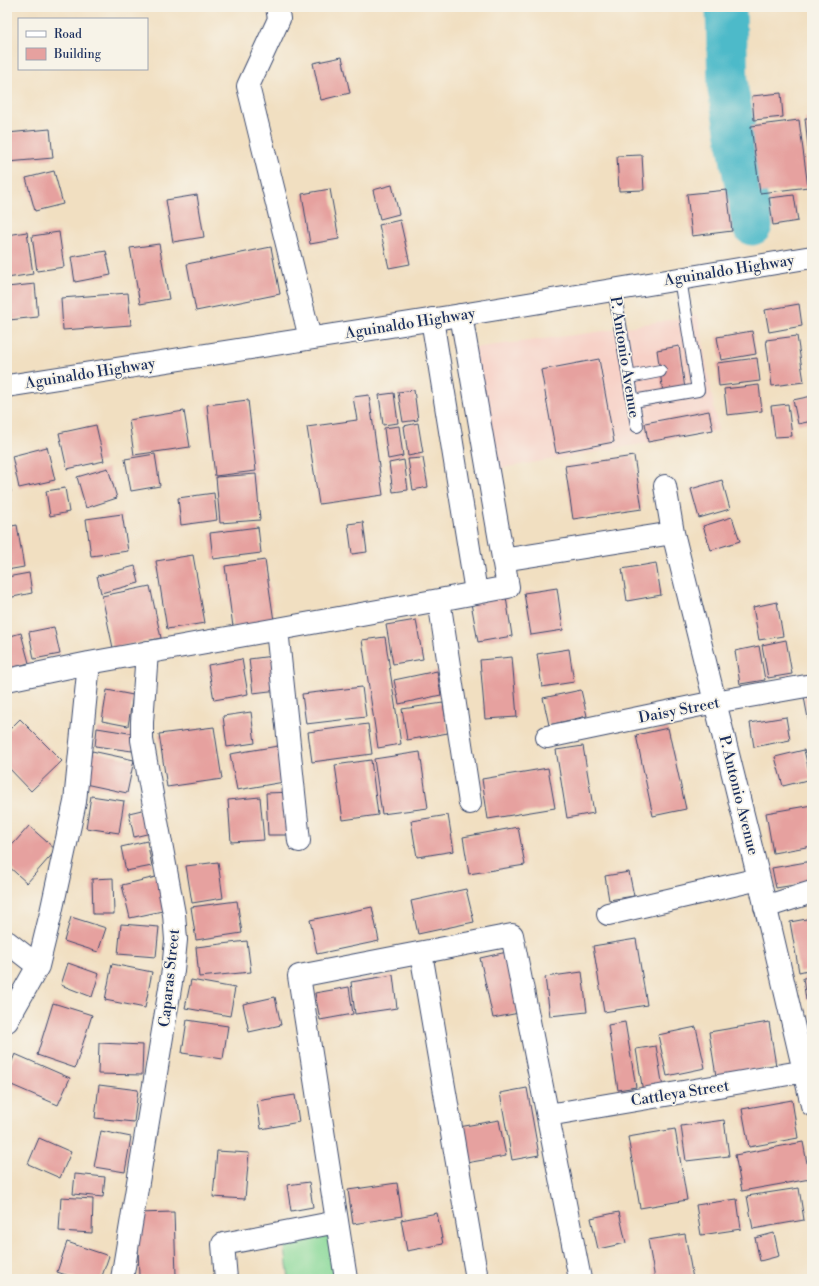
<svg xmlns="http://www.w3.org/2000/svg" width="819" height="1286" viewBox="0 0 819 1286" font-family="'Libre Bodoni',serif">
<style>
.built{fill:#f7d1c7}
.green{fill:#89d999;stroke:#52847c}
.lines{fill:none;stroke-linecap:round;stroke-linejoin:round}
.river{stroke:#4ebac9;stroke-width:41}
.building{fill:#e6a19f}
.lane-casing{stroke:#3b496d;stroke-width:14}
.street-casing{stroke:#3b496d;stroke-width:24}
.primary-casing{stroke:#3b496d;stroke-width:24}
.lane{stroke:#fff;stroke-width:12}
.street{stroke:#fff;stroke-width:22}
.primary{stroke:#fff;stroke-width:22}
.labels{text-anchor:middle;stroke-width:3.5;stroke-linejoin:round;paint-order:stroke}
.street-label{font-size:15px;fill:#1b2f5e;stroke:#f7f3e8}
</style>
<rect width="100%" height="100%" fill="#f7f3e8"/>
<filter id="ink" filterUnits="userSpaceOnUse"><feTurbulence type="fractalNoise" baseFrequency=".025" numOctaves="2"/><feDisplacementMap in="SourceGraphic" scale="8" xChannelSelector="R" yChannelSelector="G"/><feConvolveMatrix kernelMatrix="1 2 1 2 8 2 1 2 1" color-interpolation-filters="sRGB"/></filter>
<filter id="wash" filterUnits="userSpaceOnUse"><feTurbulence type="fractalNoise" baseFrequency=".012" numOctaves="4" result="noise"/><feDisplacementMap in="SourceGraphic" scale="16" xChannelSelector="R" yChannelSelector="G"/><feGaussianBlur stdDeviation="0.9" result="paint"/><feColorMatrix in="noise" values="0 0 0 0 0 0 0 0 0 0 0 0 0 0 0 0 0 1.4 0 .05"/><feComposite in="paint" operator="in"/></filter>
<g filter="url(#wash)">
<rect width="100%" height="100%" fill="#f1dfc1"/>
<path class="built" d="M698,315l20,116 -222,38 -23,-121 124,-16z"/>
<path class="green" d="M329,1235l6,44h-46l-5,-38z"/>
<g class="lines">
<path class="river" d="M726,7l2,83 24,135"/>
</g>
<g id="blocks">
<path class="building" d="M342,57l8,36 -29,7 -8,-37z
M781,93l2,24 -29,3 -2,-24z
M805,118h7v56h-1z
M799,120l9,67 -48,6 -9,-67z
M50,129l3,29 -45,4 -1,-29z
M642,155l2,35 -25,1 -2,-35z
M54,171l9,33 -28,7 -9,-33z
M392,185l7,29 -19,5 -7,-29z
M330,189l9,50 -29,5 -8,-50z
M727,190l5,41 -40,5 -5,-42z
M197,195l7,42 -31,5 -7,-42z
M794,195l4,26 -25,4 -4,-27z
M400,220l10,44 -21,4 -10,-43z
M27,232l6,42 -26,4v-43z
M59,232l5,35 -27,4 -5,-35z
M159,244l10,55 -29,5 -10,-56z
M271,247l9,47 -84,17 -9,-47z
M106,251l5,24 -36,7 -4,-25z
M35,284l3,33 -29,3 -2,-33z
M128,293l3,32 -68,5 -2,-32z
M799,304l3,22 -33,6 -4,-22z
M752,331l4,23 -35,6 -4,-23z
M797,336l7,46 -32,4 -6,-46z
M679,346l6,43 -22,4 -6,-43z
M757,358l3,23 -41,5 -2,-23z
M599,359l15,83 -58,11 -15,-83z
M759,385l3,26 -35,4 -3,-26z
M414,390l4,30 -15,2 -5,-30z
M394,393l4,30 -15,2 -4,-30z
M369,395l14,100 -64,9 -12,-77 50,-7 -4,-23z
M812,396v25l-14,3 -5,-24z
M248,400l8,71 -41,5 -8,-71z
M788,404l4,32 -17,1 -4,-31z
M184,411l6,36 -56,8 -5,-35z
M709,411l4,19 -65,12 -3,-19z
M418,423l5,30 -15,3 -4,-30z
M96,425l8,36 -37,8 -8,-36z
M399,426l4,30 -15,3 -4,-31z
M47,447l8,33 -36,8 -7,-32z
M155,454l5,32 -29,5 -6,-32z
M634,456l8,53 -69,10 -8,-53z
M423,458l5,29 -15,3 -5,-31z
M404,460l4,30 -15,2 -4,-29z
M108,468l9,30 -31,10 -9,-31z
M7,472h1l3,20 -4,1z
M256,474l4,46 -40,3 -4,-46z
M722,480l8,29 -31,9 -8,-29z
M65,488l4,24 -19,4 -4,-25z
M214,493l3,27 -36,5 -3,-27z
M122,514l6,37 -37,5 -5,-37z
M732,517l8,24 -29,9 -8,-24z
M363,522l4,30 -15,2 -4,-30z
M17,525l7,42 -17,3v-43z
M258,527l3,26 -48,6 -3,-26z
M193,555l12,68 -38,6 -11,-68z
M265,560l9,61 -41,6 -8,-61z
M656,563l5,32 -34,6 -5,-32z
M135,566l4,17 -38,10 -4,-17z
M29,573l3,20 -24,5 -1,-21z
M150,586l11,52 -48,10 -11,-52z
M557,588l6,42 -32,5 -7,-42z
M506,597l6,39 -34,6 -7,-39z
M777,602l6,34 -24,4 -6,-33z
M416,620l7,39 -30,5 -7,-39z
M54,627l6,27 -26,5 -5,-27z
M21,633l8,30 -22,6v-32z
M385,637l16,107 -23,4 -16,-108z
M786,640l6,34 -24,4 -6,-33z
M759,646l6,34 -25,4 -5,-33z
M569,649l5,33 -32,5 -5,-33z
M273,656l5,34 -25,3 -4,-34z
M512,657l5,60 -32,2 -5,-59z
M242,659l6,35 -34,6 -6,-35z
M437,671l4,24 -42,9 -5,-24z
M362,687l4,30 -60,7 -4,-30z
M107,690l26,5 -5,31 -26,-5z
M581,690l6,26 -38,9 -6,-27z
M812,696v33h-2l-6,-32z
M443,703l5,30 -41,7 -5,-31z
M251,712l4,31 -28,4 -4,-31z
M786,717l4,23 -36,7 -4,-24z
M20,719l42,42 -31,30 -24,-25v-34z
M368,724l4,30 -60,8 -4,-30z
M214,727l8,52 -55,8 -8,-53z
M97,728l38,6 -3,17 -37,-5z
M668,728l18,81 -33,7 -17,-81z
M284,745l6,36 -53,9 -7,-36z
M583,746l11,67 -27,5 -11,-68z
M804,750l7,29 -28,7 -8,-29z
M92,751l42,9 -7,33 -42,-9z
M420,752l8,56 -46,6 -8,-55z
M371,760l7,55 -35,5 -8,-55z
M548,768l7,40 -67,11 -6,-40z
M293,792l1,43h-26l-2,-42z
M91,796l33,5 -5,32 -33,-5z
M260,797l4,43 -33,2 -3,-42z
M812,805v41l-39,7 -7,-40z
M146,809l5,24 -17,4 -5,-24z
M448,815l6,36 -37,6 -6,-36z
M29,826l27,24 -29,33 -20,-18v-14z
M518,827l7,38 -56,9 -6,-37z
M147,841l5,25 -26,5 -5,-24z
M812,861v21l-36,6 -4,-20z
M218,862l5,36 -31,5 -6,-37z
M629,872l5,24 -25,4 -4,-24z
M160,876l7,34 -37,8 -8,-33z
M113,878l1,36h-21l-1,-35z
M466,889l8,33 -56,12 -7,-33z
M237,901l5,32 -46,7 -5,-33z
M372,907l7,34 -62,13 -7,-34z
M71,917l35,11 -8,24 -34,-11z
M812,918v51l-13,3 -9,-50z
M121,924l38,3 -3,30 -38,-3z
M636,939l11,66 -43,7 -11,-66z
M247,941l4,31 -52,5 -3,-30z
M507,952l12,61 -26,5 -13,-60z
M68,963l31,11 -7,23 -31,-12z
M112,964l40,8 -7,36 -40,-8z
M582,972l5,40 -37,4 -5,-39z
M393,975l4,33 -42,6 -4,-32z
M812,977v22l-6,1 -3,-22z
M191,980l44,8 -5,28 -45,-8z
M349,987l4,27 -33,6 -5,-27z
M275,997l6,28 -32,7 -6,-28z
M53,1003l39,12 -17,53 -38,-13z
M187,1020l41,6 -5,33 -41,-6z
M625,1022l11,65 -18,3 -10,-65z
M769,1022l7,44 -60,10 -7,-44z
M696,1027l9,41 -38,8 -9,-41z
M99,1043l44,2 -1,30 -44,-1z
M656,1046l7,42 -20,4 -7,-43z
M15,1054l55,24 -12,27 -51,-22v-10z
M99,1085l39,5 -4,32 -39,-4z
M527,1088l12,67 -27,5 -12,-67z
M295,1095l4,27 -38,7 -4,-28z
M792,1100l6,38 -49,9 -7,-38z
M499,1120l7,36 -40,7 -7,-36z
M724,1120l5,36 -43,5 -5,-35z
M675,1129l12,71 -47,8 -12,-71z
M101,1131l30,6 -6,35 -31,-5z
M39,1138l32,14 -11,26 -32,-14z
M803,1142l7,37 -68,12 -7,-36z
M217,1151l32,2 -4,46 -32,-2z
M75,1174l30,3 -2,20 -30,-3z
M309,1182l4,25 -22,4 -4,-26z
M397,1183l5,33 -49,8 -5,-34z
M799,1188l5,32 -51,9 -6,-33z
M61,1197l32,2 -1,34 -33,-2z
M737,1199l4,30 -40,6 -5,-30z
M174,1212l2,64 -37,1 -2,-64z
M619,1212l7,31 -28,6 -7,-31z
M437,1213l6,31 -36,7 -6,-31z
M774,1233l5,23 -19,5 -5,-23z
M685,1234l8,45h-38l-7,-39z
M67,1242l42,14 -8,23h-23l-21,-7z"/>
</g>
</g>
<g filter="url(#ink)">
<use href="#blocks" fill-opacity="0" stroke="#3b496d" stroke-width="1"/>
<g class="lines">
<g class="lane-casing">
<path id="lane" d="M614,289l23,137
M629,377l31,-6
M633,401l65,-11 -18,-111"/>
</g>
<g class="street-casing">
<path id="street" d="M277,7l2,12 -31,67 62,252
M432,319l44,273
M665,486l8,47 86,346 53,226
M503,560l170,-27
M439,600l31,203
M277,629l22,212
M7,680l82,-17 350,-63 69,-13 -47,-272
M547,737l168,-35 97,-17
M765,907l47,-15
M608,914l151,-35
M7,942l31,24
M421,953l56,326
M7,1021l31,-55 12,-49 25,-115 14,-139
M548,1115l264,-45
M122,1279l51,-309 3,-30 -2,-26 -32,-174v-18l5,-70
M226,1279l-3,-35 114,-22
M346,1279l-47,-303 213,-41 68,344"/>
</g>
<g class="primary-casing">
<path id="primary" d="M7,386l454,-71 351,-58"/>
</g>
<use href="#lane" class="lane"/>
<use href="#street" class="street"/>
<use href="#primary" class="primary"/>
</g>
</g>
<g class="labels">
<g class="street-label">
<text transform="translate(729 270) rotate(-9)" y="5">Aguinaldo Highway</text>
<text transform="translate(410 323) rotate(-9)" y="5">Aguinaldo Highway</text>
<text transform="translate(625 357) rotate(81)" y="5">P. Antonio Avenue</text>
<text transform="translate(90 373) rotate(-9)" y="5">Aguinaldo Highway</text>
<text transform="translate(679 710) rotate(-11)" y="5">Daisy Street</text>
<text transform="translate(739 795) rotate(76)" y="5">P. Antonio Avenue</text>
<text transform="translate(169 978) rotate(-84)" y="5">Caparas Street</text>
<text transform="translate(680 1093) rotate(-9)" y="5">Cattleya Street</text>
</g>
</g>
<rect width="819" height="1286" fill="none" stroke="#f7f3e8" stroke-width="24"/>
<rect x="18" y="18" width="130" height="52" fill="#f7f3e8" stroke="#9fa5b1"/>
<rect x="26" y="31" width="20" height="6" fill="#ffffff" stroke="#9fa5b1"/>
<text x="54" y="38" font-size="12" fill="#1b2f5e">Road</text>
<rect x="26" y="48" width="20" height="12" fill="#e6a19f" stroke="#9fa5b1"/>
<text x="54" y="58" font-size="12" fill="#1b2f5e">Building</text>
</svg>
